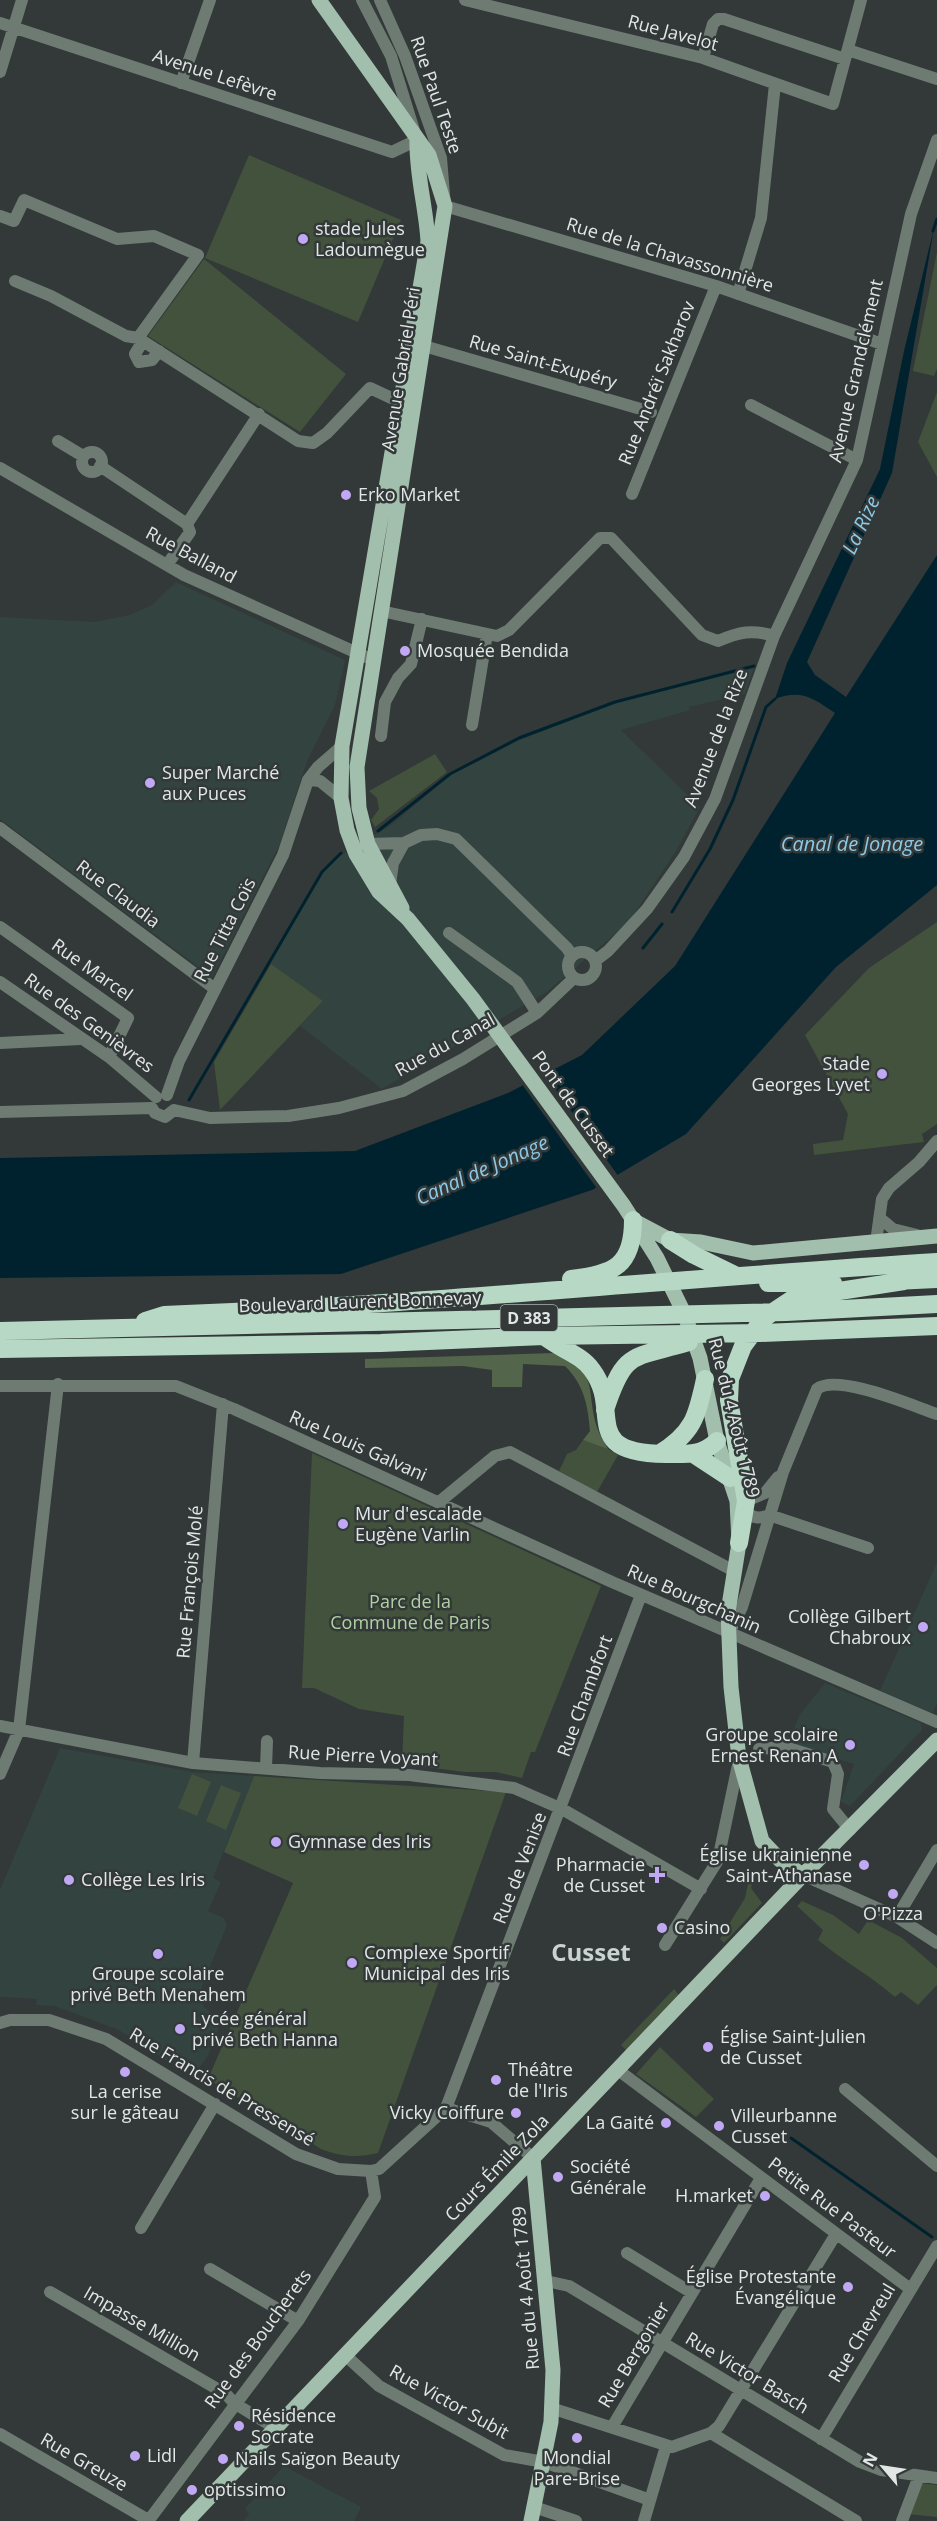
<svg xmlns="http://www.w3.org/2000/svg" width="937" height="2521" viewBox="0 0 937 2521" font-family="'Open Sans',sans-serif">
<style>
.built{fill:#334340}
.green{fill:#43523c}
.forest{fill:#53654a}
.water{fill:#00222f}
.pier{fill:#323938}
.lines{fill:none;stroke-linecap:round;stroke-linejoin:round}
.stream{stroke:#00222f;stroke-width:3}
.minor{stroke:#6e7b73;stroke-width:12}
.major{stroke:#a2bead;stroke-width:15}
.highway{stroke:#b6d8c4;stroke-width:18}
.poi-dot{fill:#c1a8f3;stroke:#323938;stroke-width:2}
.labels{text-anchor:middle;stroke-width:5;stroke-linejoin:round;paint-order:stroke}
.shield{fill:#323938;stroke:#adb3b2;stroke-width:1.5}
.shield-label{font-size:16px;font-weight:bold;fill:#e2e7e6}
.street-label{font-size:18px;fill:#e2e7e6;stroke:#323938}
.poi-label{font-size:18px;fill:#e2e7e6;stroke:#323938;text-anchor:start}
.park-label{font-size:18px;fill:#b1d2a1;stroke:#323938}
.water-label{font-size:20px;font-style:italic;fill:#8bc9e7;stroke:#323938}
.district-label{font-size:24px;font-weight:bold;fill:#cad3d1;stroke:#323938}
</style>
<rect width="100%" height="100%" fill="#323938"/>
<path class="built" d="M176,582l169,78 -10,45 -28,56 -27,83 -68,133 -212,-158v-202l95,5 34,-7 23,-10z
M754,667l-9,27 -56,13 1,3 -69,20 79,77 -24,44 -48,72 -80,68 -166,98 -82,-63 23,-25 -54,-38 49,-85 17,-19 56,-34 62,-52 69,-34 93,-36z
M937,1562v142l-5,9 -52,-22z
M825,1683l96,40 1,7 -72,76 -9,-4 13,-38 -67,-20 13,-30z
M60,1748l133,24 61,4 -41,102 8,4 -13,29 16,7 3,7 -28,69 5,13 13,10 2,10 -11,29 -16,21 -73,-47 -64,-24 -19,-1 1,-6 -37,-2v-107z
M284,2466l77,41 -7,14h-111l6,-7 -4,-6z"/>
<path class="green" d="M249,155l152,65 -43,102 -153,-64z
M937,252v117l-3,7 -21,-5z
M204,259l142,115 -46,58 -152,-96z
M937,392v85l-19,-35z
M435,754l12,18 -72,55 -4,-7 8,-11 -2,-11 -8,-7z
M937,922v202l-15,10 2,8 -110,13 -1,-11 30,-4 5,-26 -43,-79 64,-67z
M271,964l52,37 -103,109 -6,-48z
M583,1440l17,4 18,11 -21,37 -38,-21 8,-17 9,-4z
M312,1453l289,133 -66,166h-4l-9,26 -26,-6h-31l-63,-8 2,-48 -45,-7 -45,-21h-12z
M192,1774l19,8 -14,34 -19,-8z
M254,1776l252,16 -128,361c-21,5 -37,4 -57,-4l-113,-70 85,-196 -69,-31z
M221,1785l20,8 -15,37 -20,-9z
M751,1870l4,2 -4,16 11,15 -38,40 -4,-4 25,-41z
M802,1901l31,14 26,19 9,-14 34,18 35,30v17l-19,20 -17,-13 -6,5c-24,-21 -52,-36 -77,-57l5,-10 -26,-24z
M674,1989l5,6 -53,55 -5,-5z
M660,2047l54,52 -18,18 -60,-43z
M918,2483l19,2v32l-30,-3z"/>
<path class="forest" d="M554,1353c45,20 32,32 42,71 2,9 8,17 12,25l-25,-9 7,-9c-2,-26 -6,-46 -25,-65l-42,-2 -1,23h-30v-17l-29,-4 -98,2v-9z"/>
<path class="water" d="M934,228l-42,245 -85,189 8,13 31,22 91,-142v330l-101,82 -150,167 -94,56 -251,84 -341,4v-120l355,-7 153,-58 74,-38 93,-89 160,-253c-22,-15 -34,-24 -60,-14l12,-36 93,-194 24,-118z"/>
<path class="pier" d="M543,1072l76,105 -21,13 -77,-107z"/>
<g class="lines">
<path class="stream" d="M933,231l4,-12
M378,831l72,-57 69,-36 96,-36 139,-36
M672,912l38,-63 23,-49 33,-93 9,-8
M643,948l19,-24
M189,1100l133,-228 19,-19
M791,2138l141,99"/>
<path class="minor" d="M380,0l25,56 36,102 4,48 271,80 166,58
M465,0l238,58 130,46 28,-104
M0,23l392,129 25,-12 -26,-84 -29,-56
M848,50l89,29
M703,58l10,-34 5,-5h6l121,40
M0,72l22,-72
M181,83l29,-83
M0,216l14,5 10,-21 93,39 37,-3 44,19 -60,83
M15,281l36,15 75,40 12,2 160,103 15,2 14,-10 43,-45 32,15
M738,294l23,-76 14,-134
M143,341l-8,13 4,8 13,-2 7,-9
M424,346l227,66
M751,405l106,55
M58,441l25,15
M82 462a10 10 0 1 1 20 0a10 10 0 1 1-20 0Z
M100,466l87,58 72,-110
M0,468l184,107 182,82
M632,494l84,-208
M167,565l23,-33 -3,-8
M381,611l116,25 12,-6 91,-92h11l91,97 16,6c21,-9 34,-12 56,-5
M472,725l15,-91
M381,736l4,-34 13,-24 13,-14 11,-45
M308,780l12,1 21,17
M0,828l215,161
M368,844l36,-1 17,-8 16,-1 19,5 111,109 5,8
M390,885l3,-22 11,-20
M0,927l128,91 -19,39
M449,933l68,49 20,31
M568 966a14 14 0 1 1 28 0a14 14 0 1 1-28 0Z
M595,961l13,-10 39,-42 37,-52 31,-58 59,-163 83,-176 54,-246 26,-74
M0,982l109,75 47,40
M0,1043l80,-4
M167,1095l12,-34 104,-206 25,-75 10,-13 24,-21
M152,1108l3,5 10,4 9,-7
M174,1110l36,8 78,-2 51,-8 64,-17 60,-32 74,-46 37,-35
M0,1112l152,-4
M881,1219l12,10 24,6
M876,1242l6,-43 7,-11 30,-26 18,-21
M0,1386h176l58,23 378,173 325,140
M746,1501l19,-8 13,-16
M438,1503l57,-47 15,-4 224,119
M745,1512c8,6 14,7 24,3l99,33
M729,1633l13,-26 41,-135 34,-83c20,-16 96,17 120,25
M0,1726l193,37 127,10 89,2 105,13 48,21 139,80
M759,1749l26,-2 48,15 5,12 -5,35 17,21
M193,1763l30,-359
M266,1768l1,-27
M0,1774l19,-44 39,-346
M803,1875l94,42 40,26
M897,1917l40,-67
M665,1945l53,-85 21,-100
M0,2023l10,-3h39l57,19 190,115 42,15 33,2 8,-2 67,-61 195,-513
M618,2070l291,218
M845,2089l92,77
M446,2108l45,14 42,36
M141,2228l74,-124
M627,2253l65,40
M210,2269l88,52
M546,2281l23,5 291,176 21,8 56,8
M50,2292l176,102 8,9 41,25
M345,2355l34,31 125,69 40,7 106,38
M551,2408l121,39 39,-14 8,-7 117,-192
M612,2427l149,-249
M711,2433l145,88
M0,2434l150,87
M821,2439l116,-193
M534,2507l42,14
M149,2520l149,-199 77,-124 -4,-26
M644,2521l22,-75
M902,2521l17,-45"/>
<path class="major" d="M319,0l110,155 16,51 -88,561 2,41 9,36 34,64
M417,140c-1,34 9,67 11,101l-86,505 -1,52 6,32 9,24 23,38 29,27 65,80 151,207 33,52 27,55 16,45 17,83 20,60 2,42 -11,69 3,75 8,71 23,83 18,19 23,15
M636,1222l34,18 31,2 52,11 184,-17
M187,2521l616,-646 134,-135
M531,2521l20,-99 2,-52 -20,-212"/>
<path class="highway" d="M670,1240l24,15 41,20
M571,1279c43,-5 62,-13 62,-59
M894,1281l43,-2
M768,1283h65
M145,1321l19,-6c258,-10 515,-37 773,-53
M0,1331l786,-19 151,-8
M544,1336c15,13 37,18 48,34 31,41 -14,83 74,84 21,0 35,2 51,-13
M0,1349l381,-6 163,-7 216,-3 177,-7
M605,1410c20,-62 28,-51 84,-68
M659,1454c34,-21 38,-37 46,-75
M695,1455l35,23
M739,1543l7,-42 -17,-101 1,-21 13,-33 21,-28 30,-20 110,-17"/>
</g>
<g class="poi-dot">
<circle cx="303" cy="239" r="6"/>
<circle cx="346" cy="495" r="6"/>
<circle cx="405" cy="651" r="6"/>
<circle cx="150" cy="783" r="6"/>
<circle cx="882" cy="1074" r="6"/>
<circle cx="343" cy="1524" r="6"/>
<circle cx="923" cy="1627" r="6"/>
<circle cx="850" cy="1745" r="6"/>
<circle cx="276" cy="1842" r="6"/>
<circle cx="864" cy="1865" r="6"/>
<path d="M654 1866h6v6h6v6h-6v6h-6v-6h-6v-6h6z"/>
<circle cx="69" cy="1880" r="6"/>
<circle cx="893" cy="1894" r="6"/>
<circle cx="662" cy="1928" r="6"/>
<circle cx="158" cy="1954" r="6"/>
<circle cx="352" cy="1963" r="6"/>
<circle cx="180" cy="2029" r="6"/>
<circle cx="708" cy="2047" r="6"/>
<circle cx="125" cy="2072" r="6"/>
<circle cx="496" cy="2080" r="6"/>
<circle cx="516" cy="2113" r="6"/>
<circle cx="666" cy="2123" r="6"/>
<circle cx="719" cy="2126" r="6"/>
<circle cx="558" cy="2177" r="6"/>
<circle cx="765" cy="2196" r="6"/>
<circle cx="848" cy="2287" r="6"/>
<circle cx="239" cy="2426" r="6"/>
<circle cx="577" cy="2438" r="6"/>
<circle cx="135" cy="2456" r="6"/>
<circle cx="223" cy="2459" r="6"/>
<circle cx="192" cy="2490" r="6"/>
</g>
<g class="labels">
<rect class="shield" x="500.5" y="1305" width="57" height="26" rx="4.5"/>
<g class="shield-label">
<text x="529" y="1324">D 383</text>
</g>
<g class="street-label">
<text transform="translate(673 33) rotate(15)" y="6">Rue Javelot</text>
<text transform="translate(215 75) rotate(18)" y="6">Avenue Lefèvre</text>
<text transform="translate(436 95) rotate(71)" y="6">Rue Paul Teste</text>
<text transform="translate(670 255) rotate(17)" y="6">Rue de la Chavassonnière</text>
<text transform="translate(543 362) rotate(16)" y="6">Rue Saint-Exupéry</text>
<text transform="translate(401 369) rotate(-81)" y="6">Avenue Gabriel Péri</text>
<text transform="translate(856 371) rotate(-77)" y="6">Avenue Grandclément</text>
<text transform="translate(657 383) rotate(-68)" y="6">Rue Andréï Sakharov</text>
<text transform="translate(191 555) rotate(28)" y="6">Rue Balland</text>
<text transform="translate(716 738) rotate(-69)" y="6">Avenue de la Rize</text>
<text transform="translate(118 894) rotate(37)" y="6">Rue Claudia</text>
<text transform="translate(225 930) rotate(-63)" y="6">Rue Titta Coïs</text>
<text transform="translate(92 970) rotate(35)" y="6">Rue Marcel</text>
<text transform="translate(89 1023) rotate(36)" y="6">Rue des Genièvres</text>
<text transform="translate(445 1045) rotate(-29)" y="6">Rue du Canal</text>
<text transform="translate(573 1104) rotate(54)" y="6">Pont de Cusset</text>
<text transform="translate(360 1302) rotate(-2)" y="6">Boulevard Laurent Bonnevay</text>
<text transform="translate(734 1418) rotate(76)" y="6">Rue du 4 Août 1789</text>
<text transform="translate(358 1446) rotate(24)" y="6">Rue Louis Galvani</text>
<text transform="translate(190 1582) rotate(-85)" y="6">Rue François Molé</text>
<text transform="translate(694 1599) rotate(24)" y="6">Rue Bourgchanin</text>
<text transform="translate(585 1696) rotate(-70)" y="6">Rue Chambfort</text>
<text transform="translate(363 1756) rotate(3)" y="6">Rue Pierre Voyant</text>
<text transform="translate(520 1868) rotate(-69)" y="6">Rue de Venise</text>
<text transform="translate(222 2087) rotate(31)" y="6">Rue Francis de Pressensé</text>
<text transform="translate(497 2168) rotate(-46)" y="6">Cours Émile Zola</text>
<text transform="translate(832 2208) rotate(37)" y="6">Petite Rue Pasteur</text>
<text transform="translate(526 2288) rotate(-95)" y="6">Rue du 4 Août 1789</text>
<text transform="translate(142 2324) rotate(30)" y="6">Impasse Million</text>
<text transform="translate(862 2333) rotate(-59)" y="6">Rue Chevreul</text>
<text transform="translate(258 2339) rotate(-54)" y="6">Rue des Boucherets</text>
<text transform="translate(634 2355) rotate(-59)" y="6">Rue Bergonier</text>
<text transform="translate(747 2373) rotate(31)" y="6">Rue Victor Basch</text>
<text transform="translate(449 2402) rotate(29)" y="6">Rue Victor Subit</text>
<text transform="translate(84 2462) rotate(30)" y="6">Rue Greuze</text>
</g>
<g class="poi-label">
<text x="315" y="235">stade Jules<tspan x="315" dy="21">Ladoumègue</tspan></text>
<text x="358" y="501">Erko Market</text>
<text x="417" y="657">Mosquée Bendida</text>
<text x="162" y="779">Super Marché<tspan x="162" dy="21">aux Puces</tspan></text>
<text x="870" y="1070" text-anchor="end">Stade<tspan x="870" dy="21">Georges Lyvet</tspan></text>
<text x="355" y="1520">Mur d'escalade<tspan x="355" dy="21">Eugène Varlin</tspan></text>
<text x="911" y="1623" text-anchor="end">Collège Gilbert<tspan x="911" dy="21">Chabroux</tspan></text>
<text x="838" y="1741" text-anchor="end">Groupe scolaire<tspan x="838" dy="21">Ernest Renan A</tspan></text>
<text x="288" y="1848">Gymnase des Iris</text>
<text x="852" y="1861" text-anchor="end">Église ukrainienne<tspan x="852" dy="21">Saint-Athanase</tspan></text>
<text x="645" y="1871" text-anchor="end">Pharmacie<tspan x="645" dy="21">de Cusset</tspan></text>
<text x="81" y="1886">Collège Les Iris</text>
<text x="893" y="1920" text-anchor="middle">O'Pizza</text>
<text x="674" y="1934">Casino</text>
<text x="364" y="1959">Complexe Sportif<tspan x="364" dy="21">Municipal des Iris</tspan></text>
<text x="158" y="1980" text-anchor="middle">Groupe scolaire<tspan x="158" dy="21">privé Beth Menahem</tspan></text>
<text x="192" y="2025">Lycée général<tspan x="192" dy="21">privé Beth Hanna</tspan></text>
<text x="720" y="2043">Église Saint-Julien<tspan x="720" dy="21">de Cusset</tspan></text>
<text x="508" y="2076">Théâtre<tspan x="508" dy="21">de l'Iris</tspan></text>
<text x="125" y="2098" text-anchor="middle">La cerise<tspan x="125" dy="21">sur le gâteau</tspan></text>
<text x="504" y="2119" text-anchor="end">Vicky Coiffure</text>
<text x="731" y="2122">Villeurbanne<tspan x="731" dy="21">Cusset</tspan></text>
<text x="654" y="2129" text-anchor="end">La Gaité</text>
<text x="570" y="2173">Société<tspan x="570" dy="21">Générale</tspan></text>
<text x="753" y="2202" text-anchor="end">H.market</text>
<text x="836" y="2283" text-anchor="end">Église Protestante<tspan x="836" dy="21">Évangélique</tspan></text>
<text x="251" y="2422">Résidence<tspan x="251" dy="21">Socrate</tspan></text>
<text x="147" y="2462">Lidl</text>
<text x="577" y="2464" text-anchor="middle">Mondial<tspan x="577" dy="21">Pare-Brise</tspan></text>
<text x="235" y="2465">Nails Saïgon Beauty</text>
<text x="204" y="2496">optissimo</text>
</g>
<g class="park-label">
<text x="410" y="1608">Parc de la<tspan x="410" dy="21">Commune de Paris</tspan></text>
</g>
<g class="water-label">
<text transform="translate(861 525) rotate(-65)" y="7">La Rize</text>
<text x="852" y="851">Canal de Jonage</text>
<text transform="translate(482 1170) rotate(-24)" y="7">Canal de Jonage</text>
</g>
<g class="district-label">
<text x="591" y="1961">Cusset</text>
</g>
</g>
<g transform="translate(883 2467) rotate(299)" stroke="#323938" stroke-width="4.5" paint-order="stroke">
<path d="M0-4.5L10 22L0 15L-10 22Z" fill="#e2e7e6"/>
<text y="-9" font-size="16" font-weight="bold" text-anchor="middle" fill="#e2e7e6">N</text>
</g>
</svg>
